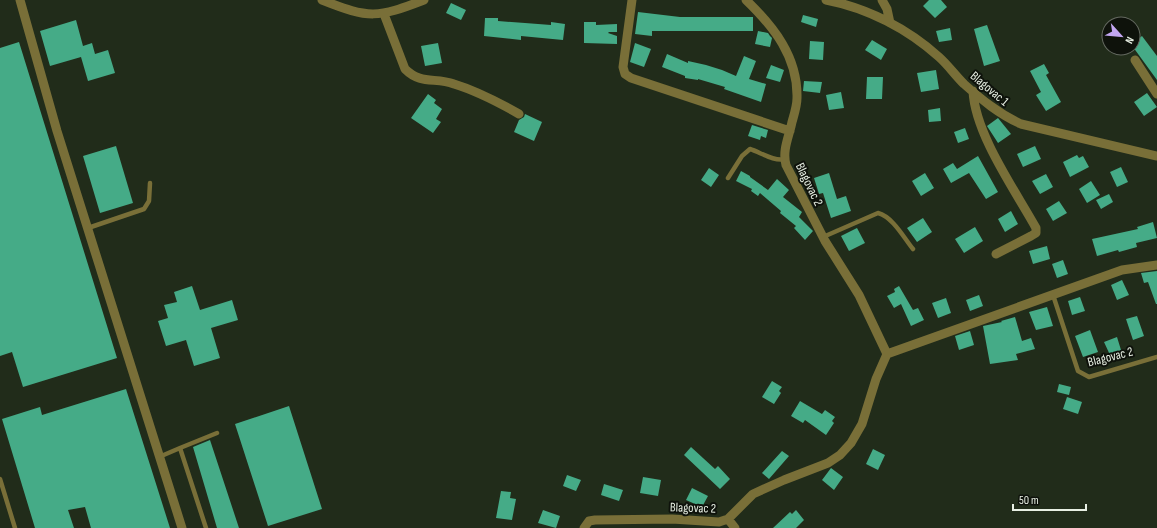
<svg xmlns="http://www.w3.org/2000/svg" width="1157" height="528" viewBox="0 0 1157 528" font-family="'Sofia Sans Condensed',sans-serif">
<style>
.building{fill:#45ab87}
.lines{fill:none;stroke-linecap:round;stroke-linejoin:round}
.lane{stroke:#796f38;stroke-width:4.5}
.street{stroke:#796f38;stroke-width:9}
.labels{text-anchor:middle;stroke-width:4;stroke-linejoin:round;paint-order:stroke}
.street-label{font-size:13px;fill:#e7efe3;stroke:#0e120b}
</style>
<rect width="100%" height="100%" fill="#212c1a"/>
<path class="building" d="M929,0h12l6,7 -12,11 -12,-12z
M451,3l15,7 -5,10 -15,-7z
M638,12l42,5h73v14h-101v5l-17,-2z
M803,15l15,4 -2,8 -15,-5z
M485,18h13v3l27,2 26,2v-3l14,2 -2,16 -42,-4v4l-37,-4z
M76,20l7,26 9,-3 3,11 13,-4 7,23 -27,8 -7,-24 -31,9 -10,-35z
M584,22h12v3l21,-1v8h-8l-1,1 9,3v8l-33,-1z
M987,25l13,36 -16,5 -10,-37z
M950,28l2,12 -13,2 -3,-11z
M758,31l10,2 2,3 2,2 -2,9 -15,-3z
M1142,36l15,20v24l-24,-33v-4z
M872,40l15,9 -6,11 -16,-10z
M810,41l14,1 -1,18 -14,-1z
M19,42l98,316 -94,29 -11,-35 -12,4v-308z
M438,43l4,20 -17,3 -4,-20z
M635,43l16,6 -7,18 -14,-5z
M667,54l21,9v-2l18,4 16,5 14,6 8,-20 12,5 -7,18 17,5 -5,18 -37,-13 1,-2 -27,-8v1l-13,-2v-2l-23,-9z
M1044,64l5,9 -3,2 15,27 -15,9 -10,-16 5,-3 -11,-21z
M771,65l13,5 -4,12 -14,-4z
M936,70l3,19 -18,3 -4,-19z
M867,77h16l-1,22h-16z
M804,81l18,1 -2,11 -17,-2z
M841,92l3,16 -15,2 -3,-15z
M1147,93l10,14 -13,9 -10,-14z
M428,94l8,6 -2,3 8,6 -6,10 5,3 -8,11 -22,-15z
M940,108l1,13 -12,1 -1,-12z
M525,114l17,8 -8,19 -20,-9 5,-12 5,-3z
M998,118l13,16 -13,9 -11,-17z
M752,125l16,5 -2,8 -5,-2 -1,4 -12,-4z
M965,128l4,11 -11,4 -4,-11z
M116,146l17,57 -33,10 -17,-57z
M1035,146l6,13 -18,8 -6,-13z
M1077,155l2,3 4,-2 6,11 -19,10 -7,-15z
M978,156l20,36 -12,7 -17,-26 -18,10 -8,-14 10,-6 4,6z
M1121,167l7,15 -11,5 -7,-15z
M709,168l10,7 -8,12 -10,-7z
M741,171l9,5v1l18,13 9,-11 12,11 -6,7 19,15 -3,5 14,14 -8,9 -11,-12 2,-2 -16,-13 1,-2 -21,-18 -2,3 -7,-5 1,-2 -16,-8z
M829,173l8,26 9,-3 5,15 -20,7 -8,-25 -4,1 -5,-16z
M925,173l9,15 -13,8 -9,-15z
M1046,174l7,13 -13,7 -8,-13z
M1091,181l9,14 -13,8 -8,-14z
M1109,194l4,8 -12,7 -5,-9z
M1059,201l8,12 -14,8 -7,-12z
M1011,211l7,13 -13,8 -7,-13z
M923,218l9,14 -15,10 -10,-14z
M1153,222l4,16 -21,5 1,4 -18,5 -1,-2 -21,6 -5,-17 46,-10 -1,-2z
M975,227l8,14 -19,12 -9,-14z
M857,228l8,15 -16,8 -8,-15z
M1047,246l3,13 -17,5 -4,-13z
M1063,260l5,14 -11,4 -5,-14z
M1157,271v33h-1l-8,-22 -4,1 -3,-10z
M1122,280l7,15 -12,5 -6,-15z
M192,286l8,24 32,-10 6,20 -27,8 9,30 -26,8 -8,-26 -20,6 -8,-25 10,-3 -4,-13 13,-3 -3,-10z
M899,286l14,24 5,-2 6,12 -13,6 -10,-22 -7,4 -7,-12 8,-4 -1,-3z
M979,295l4,11 -13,5 -4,-11z
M1080,297l5,14 -13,4 -4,-14z
M946,298l5,15 -13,5 -6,-15z
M1047,307l6,19 -17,4 -7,-18z
M1137,316l7,20 -11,4 -7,-21z
M1015,317l7,24 9,-3 4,11 -19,5 2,6 -28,4 -7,-38 19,-4 -1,-1z
M1090,330l8,22 -15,5 -8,-21z
M970,331l4,14 -15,5 -4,-14z
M1117,337l4,13 -11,5 -6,-13z
M772,381l10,6 -3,4 2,2 -7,11 -12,-7z
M1059,384l12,3 -2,8 -12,-3z
M126,389l44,139h-79l-6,-21 -17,3 6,18h-39l-33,-109 38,-12 2,8z
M1067,397l15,5 -4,12 -15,-5z
M800,401l22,13 3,-4 10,7 -3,4 2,2 -8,12 -21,-15 -2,3 -12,-7z
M289,406l33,103 -54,17 -33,-102z
M210,440l29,88h-22l-24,-81z
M691,447l24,22 3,-3 12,13 -10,10 -36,-34z
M873,449l12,6 -7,15 -12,-6z
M782,451l7,5 -20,23 -7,-6z
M831,468l12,9 -9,13 -12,-10z
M567,475l14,5 -5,11 -13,-5z
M643,477l18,3 -3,16 -18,-3z
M604,484l19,6 -4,11 -18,-6z
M692,488l16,8 -6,11 -16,-7z
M501,491l10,1 -1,6 6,1 -4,21 -16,-2z
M543,510l17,6 -4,12 -18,-5z
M796,510l8,10 -8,8h-23l17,-16 2,2z"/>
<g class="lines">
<path class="lane" d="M728,178l14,-22 8,-7c10,3 24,13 35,10
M88,228l56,-19 5,-8 1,-18
M823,237l55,-24c15,4 26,25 35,36
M1053,295l25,76 11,6 68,-20
M180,448l37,-15
M159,457l21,-9 26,80
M0,479l15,49"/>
<path class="street" d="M20,0l37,131 125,397
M322,0c48,19 55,18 102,0
M632,0l-9,67 2,7 6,4 159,53
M826,0c42,8 82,29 113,57 9,8 16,18 25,27 18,16 35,30 57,40l136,32
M882,0l5,9 3,14
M384,14l21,55c16,16 30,8 49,15 23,7 44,18 65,30
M1135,60l22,34
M973,91c2,43 42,99 63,137v5l-5,3 -35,18
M887,354l235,-84 35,-5
M728,519l7,9
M584,528l5,-7 6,-1 77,-1 47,3 9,-3 25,-25 31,-14 44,-17 12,-8 11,-12 11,-19 14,-45 11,-25 -28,-59 -34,-54 -39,-76c-4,-15 3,-28 6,-43 2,-7 5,-16 5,-24 1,-41 -23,-71 -51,-98"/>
</g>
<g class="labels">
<g class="street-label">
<text transform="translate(990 88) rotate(40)" y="5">Blagovac 1</text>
<text transform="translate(810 184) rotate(64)" y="5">Blagovac 2</text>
<text transform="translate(1110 356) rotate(-14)" y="5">Blagovac 2</text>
<text transform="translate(693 507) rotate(2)" y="5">Blagovac 2</text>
</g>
</g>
<g transform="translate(1121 36) rotate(117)"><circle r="19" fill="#0e120b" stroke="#656a61"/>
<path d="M0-3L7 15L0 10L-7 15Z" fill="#c3a7f2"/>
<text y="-6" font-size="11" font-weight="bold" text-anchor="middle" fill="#e7efe3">N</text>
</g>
<path d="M1013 504v6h73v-6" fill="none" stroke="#e7efe3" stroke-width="2"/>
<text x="1019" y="504" font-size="12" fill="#e7efe3" stroke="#0e120b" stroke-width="3" paint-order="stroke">50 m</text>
</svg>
